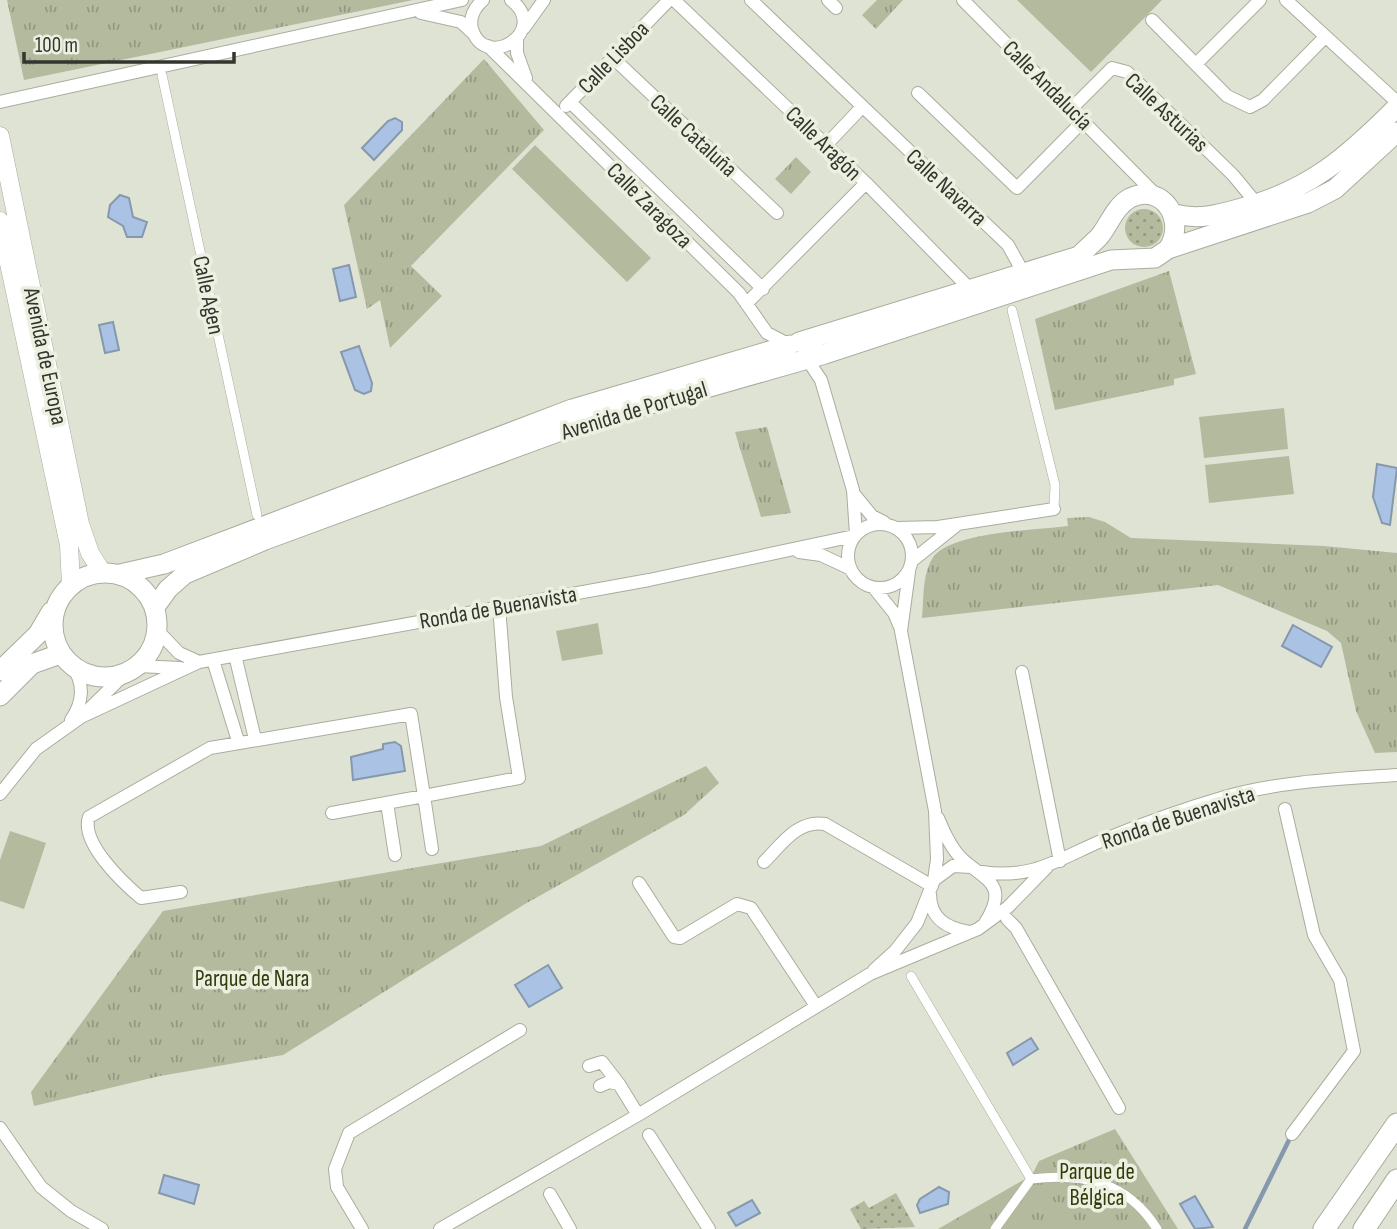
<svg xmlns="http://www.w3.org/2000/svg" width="1397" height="1229" viewBox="0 0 1397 1229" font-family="'Sofia Sans Condensed',sans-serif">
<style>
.grass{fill:url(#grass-dots)}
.park{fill:url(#park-tufts)}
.pitch{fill:#b4ba9e}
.water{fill:#aac2e3;stroke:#8698ad;stroke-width:2}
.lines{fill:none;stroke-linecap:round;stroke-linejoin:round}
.stream{stroke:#8698ad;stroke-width:4.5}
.pedestrian-casing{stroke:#a9ad9d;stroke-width:10}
.minor-casing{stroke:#a9ad9d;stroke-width:14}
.secondary-casing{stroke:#a9ad9d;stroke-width:19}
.primary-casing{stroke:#a9ad9d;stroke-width:21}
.trunk-casing{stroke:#a9ad9d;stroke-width:23}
.pedestrian{stroke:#fff;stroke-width:9}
.minor{stroke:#fff;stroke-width:12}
.secondary{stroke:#fff;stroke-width:18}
.primary{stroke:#fff;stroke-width:19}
.trunk{stroke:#fff;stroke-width:21}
.labels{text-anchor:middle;stroke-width:7;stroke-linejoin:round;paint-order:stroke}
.street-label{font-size:23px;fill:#33352e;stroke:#ecf0e0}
.park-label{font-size:23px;fill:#333a0b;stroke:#ecf0e0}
</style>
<defs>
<pattern id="grass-dots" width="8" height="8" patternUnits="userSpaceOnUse" patternTransform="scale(1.75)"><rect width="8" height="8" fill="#b4ba9e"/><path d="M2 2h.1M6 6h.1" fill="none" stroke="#939881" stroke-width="1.8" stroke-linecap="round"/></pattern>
<pattern id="park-tufts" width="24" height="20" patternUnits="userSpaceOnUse" patternTransform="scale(1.75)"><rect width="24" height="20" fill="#b4ba9e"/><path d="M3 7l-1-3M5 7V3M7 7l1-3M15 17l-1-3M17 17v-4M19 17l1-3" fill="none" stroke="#939881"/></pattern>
</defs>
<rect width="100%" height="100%" fill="#dfe3d3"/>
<path class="grass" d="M1125 228a19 19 0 1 1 38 0a19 19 0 1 1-38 0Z
M896,1193l19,34 -54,2 -11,-20 14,-8 5,7z"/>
<path class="park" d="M7,0h406l-389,80z
M877,0h26l-27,29 -14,-14z
M484,59l60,71 -133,136 31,30 -52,52 -10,-48 -13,9 -23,-104z
M796,157l15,15 -20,22 -16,-15z
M1169,271l27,103 -22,5v6l-119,25 -20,-91z
M767,427l24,86 -30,4 -26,-85z
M1089,517l16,5 26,16 193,8 73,7v199l-22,1 -19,-42 -15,-68 -14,-12 -109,-46 -296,33c2,-19 0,-42 10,-59 15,-27 106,-29 136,-33l-1,-8z
M706,766l13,17 -35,32 -159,89 -242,151 -123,21 -126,30 -3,-14 132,-181 378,-65z
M1115,1129l63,100h-240l94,-54 7,-14z"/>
<path class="pitch" d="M1017,0h145l-71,72z
M535,145l116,113 -24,24 -115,-113z
M1284,408l4,41 -84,9 -5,-41z
M1289,456l5,38 -85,9 -4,-38z
M598,623l5,31 -41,7 -6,-30z
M10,831l36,12 -22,66 -24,-8v-41z"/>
<path class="water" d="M395,118l7,4v8l-28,30 -12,-12 26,-27z
M120,195l9,3 4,19 14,5 -5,15h-15l-4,-11 -15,-9 2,-12z
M349,265l7,32 -16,4 -7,-32z
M113,322l6,28 -14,3 -6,-28z
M359,346l13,37 -1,8 -7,3 -9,-4 -14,-38z
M1377,464l20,4 -7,57 -8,-2 -9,-26z
M1293,625l39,22 -11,20 -39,-21z
M395,742l6,4 4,25 -52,9 -2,-23 32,-8v-5z
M548,965l14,23 -33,19 -14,-22z
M1031,1038l7,11 -25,16 -6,-12z
M164,1175l35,10 -5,19 -35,-11z
M939,1187l10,5 -1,12 -28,9 -3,-8 3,-6z
M1195,1196l18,31 -18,2 -15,-25z
M752,1200l8,13 -24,13 -8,-13z"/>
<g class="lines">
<path class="stream" d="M1245,1229l46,-93"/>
<g class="pedestrian-casing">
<path id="pedestrian" d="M162,75l95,440
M1012,310l43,175 -1,24
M911,976l120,203
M995,1229l36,-50c52,-6 96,2 126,50"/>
</g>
<g class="minor-casing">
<path id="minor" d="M483,0c-9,8 -14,17 -11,29 13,43 79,2 39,-29
M674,0l192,183 105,107
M751,0l257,245 16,29
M828,0l8,8
M963,0l194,196
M1286,0l111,102
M421,13l40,9 13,12
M1152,20l75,76 23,11 13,-7 61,-62
M524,28l20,-28
M517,39v14l9,25
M488,46l251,247 28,40 23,12
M611,56l166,157
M1196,64l64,-64
M918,93l99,95 67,-68
M0,102l462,-102
M570,102l193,187
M566,106l103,-106
M1072,108l40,-40 15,4 106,103 24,29
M826,145l36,-38
M747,303l119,-120
M805,356l16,24 32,110 3,44
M854,494l18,22 12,6
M848 556a32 32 0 1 1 64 0a32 32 0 1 1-64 0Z
M898,528l40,-1 116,-18
M799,552l22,3 30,14
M913,560l45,-36
M874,588l20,25 6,14
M157,630l22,23 20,9
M235,655l20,84
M213,660l25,81
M138,666l42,2
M1022,672l38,189
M81,717l118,-55 450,-82 205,-44
M71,720c12,-17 14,-37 1,-54
M0,794l36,-45 45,-32 44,-43
M387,803l8,52
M1285,809l29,126 26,45 14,71 -62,83
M938,818c6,14 12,28 22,39 23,23 51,25 25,66
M432,849l-8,-53 95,-18 -13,-81 -7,-91
M764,862c17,-17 34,-43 61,-38l107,62
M982,872c53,8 79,-15 126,-34 39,-16 79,-30 120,-42 55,-15 113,-17 169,-21
M934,880l19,-14 18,1
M639,883l35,54 6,1 57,-34 14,4 65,98
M181,892l-40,6c-19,-16 -61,-56 -52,-81l121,-69 201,-34 13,82 -92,17
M930,894c0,25 17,34 39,38
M1007,919l9,9 103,180
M874,970l21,-19 22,-28 17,-43 3,-21 -2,-48 -34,-180 8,-59
M589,1066l13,-4 17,22
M600,1086l9,-4 10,2 19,31
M0,1128l41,59 30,24 31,18
M649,1135l60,94
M550,1194l20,35
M362,1229l-25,-42 -2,-18 14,-36 171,-103
M440,1229l198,-114 232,-141 108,-45 30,-22 39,-40"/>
</g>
<g class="secondary-casing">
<path id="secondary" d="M0,136l80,388 10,29 12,19
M0,221l69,324 2,39"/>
</g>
<g class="primary-casing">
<path id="primary" d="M1174,214c25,6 43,1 68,-6 68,-18 106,-52 155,-101
M799,342l280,-86c6,-6 14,-13 20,-19 10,-12 16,-31 31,-39 33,-16 57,23 38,51
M53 625a52 52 0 1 1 104 0a52 52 0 1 1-104 0Z
M120,574l44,-10 408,-155 218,-64
M155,607l13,-18 17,-15 80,-34 312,-115 248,-71 286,-94 44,-2 13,-9 140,-46 27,-14 62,-57
M0,671l38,-37 13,-22
M0,696l32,-32 28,-10"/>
</g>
<g class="trunk-casing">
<path id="trunk" d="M1324,1229l73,-105
M1364,1229l33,-49"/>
</g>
<use href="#pedestrian" class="pedestrian"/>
<use href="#minor" class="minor"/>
<use href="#secondary" class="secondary"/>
<use href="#primary" class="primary"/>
<use href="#trunk" class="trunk"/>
</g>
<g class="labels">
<g class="street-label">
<text transform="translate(613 57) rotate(-46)" y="8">Calle Lisboa</text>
<text transform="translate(1048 85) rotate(45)" y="8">Calle Andalucía</text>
<text transform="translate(1167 112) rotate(43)" y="8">Calle Asturias</text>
<text transform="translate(694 135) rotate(43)" y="8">Calle Cataluña</text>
<text transform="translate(824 143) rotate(44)" y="8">Calle Aragón</text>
<text transform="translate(947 187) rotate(43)" y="8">Calle Navarra</text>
<text transform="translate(650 205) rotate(45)" y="8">Calle Zaragoza</text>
<text transform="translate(209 295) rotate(78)" y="8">Calle Agen</text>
<text transform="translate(46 356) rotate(78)" y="8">Avenida de Europa</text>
<text transform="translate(634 410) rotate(-17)" y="8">Avenida de Portugal</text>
<text transform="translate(498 607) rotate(-10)" y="8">Ronda de Buenavista</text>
<text transform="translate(1178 817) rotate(-18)" y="8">Ronda de Buenavista</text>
</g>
<g class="park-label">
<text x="252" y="986">Parque de Nara</text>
<text x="1097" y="1179">Parque de<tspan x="1097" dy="26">Bélgica</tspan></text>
</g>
</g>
<path d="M24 52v10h210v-10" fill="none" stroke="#33352e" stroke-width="3.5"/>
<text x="35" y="52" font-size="21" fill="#33352e" stroke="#ecf0e0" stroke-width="5" paint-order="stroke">100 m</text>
</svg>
